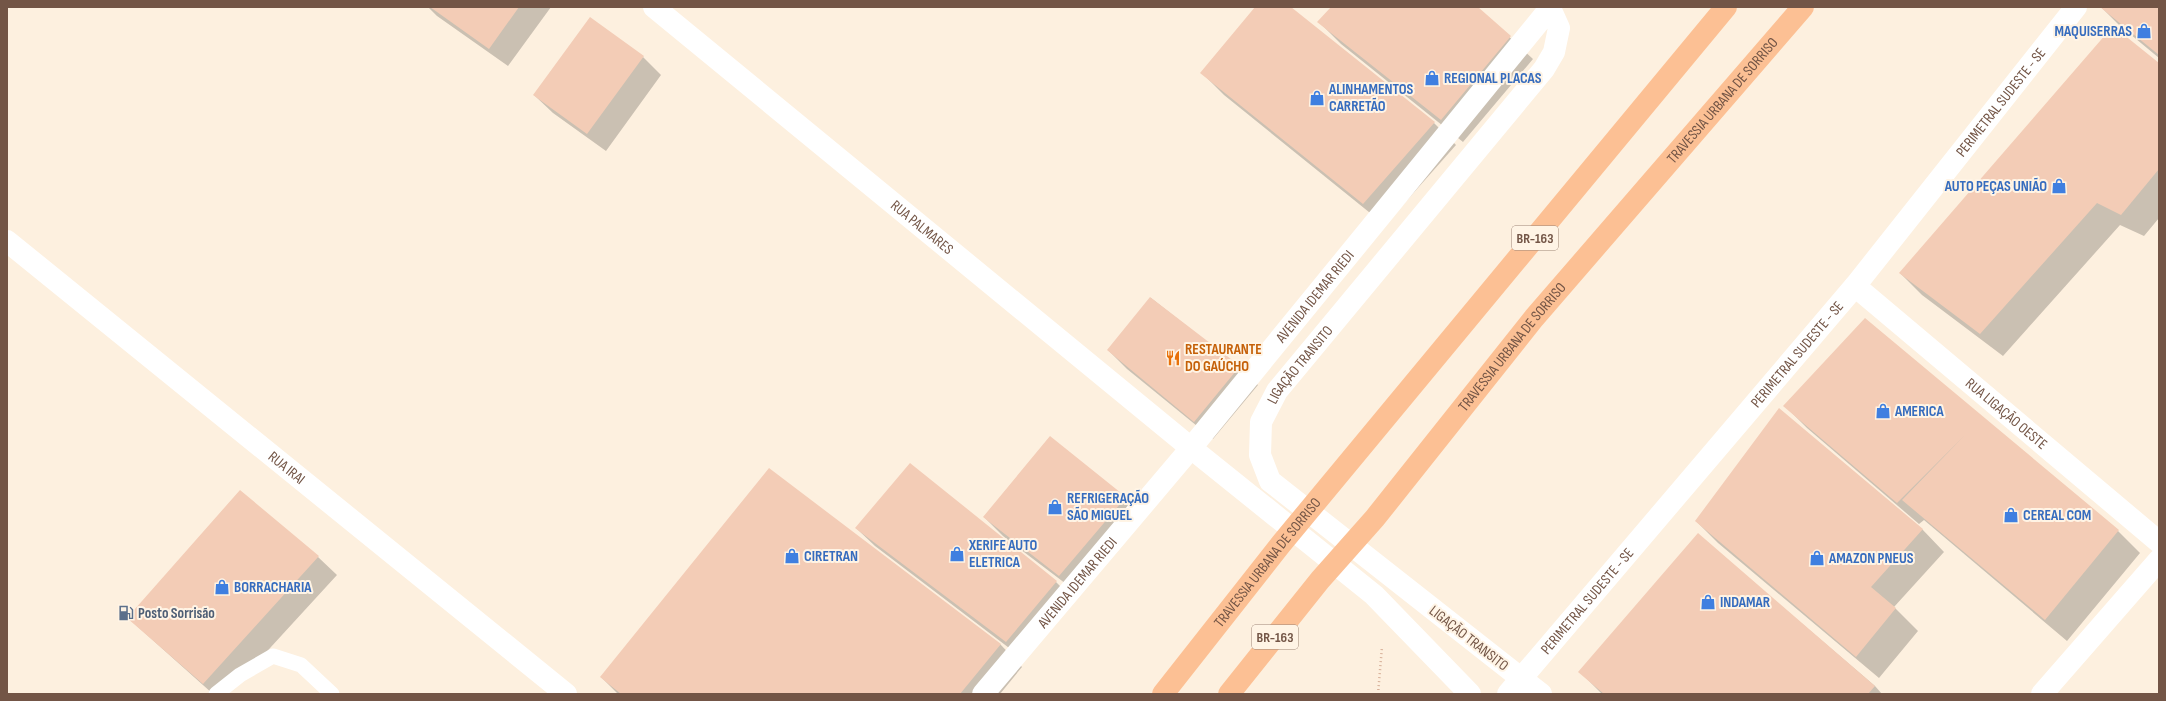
<svg xmlns="http://www.w3.org/2000/svg" width="2166" height="701" viewBox="0 0 2166 701" font-family="'Sofia Sans Condensed',sans-serif">
<style>
.shadow{fill:#0003}
.building{fill:#f3ccb6}
.lines{fill:none;stroke-linecap:round;stroke-linejoin:round}
.path{stroke:#d7b099;stroke-width:2.5;stroke-dasharray:1 3;stroke-linecap:butt}
.service{stroke:#fff;stroke-width:15}
.minor{stroke:#fff;stroke-width:22}
.tertiary{stroke:#fff;stroke-width:22}
.secondary{stroke:#fff;stroke-width:22}
.trunk{stroke:#fcc094;stroke-width:22}
.labels{text-anchor:middle;stroke-width:4;stroke-linejoin:round;paint-order:stroke}
.shield{fill:#fff4e5;stroke:#9d8576;stroke-width:1}
.shield-label{font-size:14px;font-weight:bold;fill:#735546}
.shop-label{font-size:15px;font-weight:bold;fill:#366cbe;stroke:#fff4e5;text-anchor:start}
.street-label{font-size:15px;fill:#735546;stroke:#fff4e5}
.food-label{font-size:15px;font-weight:bold;fill:#c56008;stroke:#fff4e5;text-anchor:start}
.service-label{font-size:15px;font-weight:bold;fill:#4e5e75;stroke:#fff4e5;text-anchor:start}
</style>
<rect width="100%" height="100%" fill="#fdf0df"/>
<path class="shadow" d="M428,7h123l-43,59 -71,-50z
M1256,7h33l145,116 22,22 -71,80 -161,-130 -22,-22z
M1332,7h145l56,52 -70,83 -122,-98 -22,-22z
M2101,7h58v51l-41,-34z
M643,57l18,18 -55,76 -53,-38 -19,-18z
M2159,65v153l-15,18 -24,-11 -117,131 -81,-61 -22,-22z
M1151,298l88,69 19,18 -45,54 -86,-70 -19,-19z
M1865,320l253,211 22,22 -73,88 -143,-121 -5,4 -112,-96 -22,-22z
M1050,437l76,61 18,18 -66,77 -75,-57 -19,-19z
M240,491l78,66 19,18 -109,119h-15l-85,-76z
M1696,521l226,8 22,23 -50,55 24,24 -39,47 -161,-135z
M856,528l200,54 18,18 -49,60 -150,-114z
M1698,535l177,151 7,8h-280l-22,-22z
M1000,644l22,23 -22,27h-382l-17,-17z"/>
<path class="building" d="M430,7h89l-30,42z
M1255,7h36l144,115 -72,82 -163,-131z
M1331,7h147l33,29 -70,84 -124,-98z
M2100,7h59v48z
M590,17l54,39 -57,78 -54,-39z
M2113,26l46,37v106l-38,46 -24,-12 -117,131 -81,-61z
M1150,297l90,69 -46,56 -87,-72z
M1865,318l254,212 -74,90 -143,-120 63,-65 -68,68 -114,-97z
M1779,408l144,121 -52,58 25,21 -40,49 -161,-136z
M1050,436l76,61 -67,79 -76,-59z
M910,463l147,118 -51,61 -151,-114z
M769,468l232,176 -41,50h-339l-21,-17z
M240,490l79,66 -116,128 -76,-66z
M1698,533l177,153 -7,8h-264l-26,-22z"/>
<g class="lines">
<path class="path" d="M1378,694l4,-47"/>
<path class="service" d="M216,694l24,-19 33,-19 28,9 31,29"/>
<g class="minor">
<path id="s1" d="M7,241l559,453"/>
<path id="s2" d="M1855,286l304,256"/>
<path d="M2042,694l117,-134"/>
</g>
<path class="tertiary" id="s3" d="M654,7l537,441"/>
<g class="secondary">
<path d="M1191,448l183,147 96,99"/>
<path id="s4" d="M983,694l208,-246 360,-441"/>
<path id="s5" d="M1508,694l347,-408 221,-279"/>
<path id="s6" d="M1541,694l-271,-213 -10,-26 1,-33 16,-31 267,-322 10,-17 5,-24 -9,-20"/>
</g>
<g class="trunk">
<path id="s7" d="M1163,694l118,-150 445,-537"/>
<path id="s8" d="M1229,694l91,-114 55,-62 159,-200 269,-311"/>
</g>
</g>
<defs>
<g id="shop-bare" transform="scale(1.2)"><path d="M-5-2.5h2.3a2.7 3.5 0 0 1 5.4 0H5L5.5 6h-11ZM-1.5-2.5h3a1.5 2.3 0 0 0-3 0Z" fill="#3f7fe0" stroke="#fff4e5" stroke-width="2.5" paint-order="stroke"/></g>
<g id="restaurant-bare" transform="scale(1.2)"><path d="M-5-6h1v4h1v-4h1v4h1v-4h1v5L-1.5 .5V6h-2V.5L-5-1ZM5-6V6H3V1.5H1.5Q1.5-4 5-6Z" fill="#e8710a" stroke="#fff4e5" stroke-width="2.5" paint-order="stroke"/></g>
<g id="fuel-bare" transform="scale(1.2)"><path d="M-5.5-6h7V0h2V4h1.3V-2.5L3-4.5l.8-.8L6-3V5H2.5V1h-1V6h-7ZM-4.2-4.7v3.2H.2V-4.7Z" fill="#5c6f8a" stroke="#fff4e5" stroke-width="2.5" paint-order="stroke"/></g>
</defs>
<g fill-rule="evenodd">
<use href="#shop-bare" x="2144" y="31"/>
<use href="#shop-bare" x="1432" y="78"/>
<use href="#shop-bare" x="1317" y="98"/>
<use href="#shop-bare" x="2059" y="186"/>
<use href="#restaurant-bare" x="1173" y="358"/>
<use href="#shop-bare" x="1883" y="411"/>
<use href="#shop-bare" x="1055" y="507"/>
<use href="#shop-bare" x="2011" y="515"/>
<use href="#shop-bare" x="957" y="554"/>
<use href="#shop-bare" x="792" y="556"/>
<use href="#shop-bare" x="1817" y="558"/>
<use href="#shop-bare" x="222" y="587"/>
<use href="#shop-bare" x="1708" y="602"/>
<use href="#fuel-bare" x="126" y="613"/>
</g>
<g class="labels">
<g class="shield">
<rect x="1512" y="226" width="46" height="24" rx="3"/>
<rect x="1252" y="625" width="46" height="24" rx="3"/>
</g>
<g class="shield-label">
<text x="1535" y="243">BR-163</text>
<text x="1275" y="642">BR-163</text>
</g>
<g class="shop-label">
<text x="2132" y="36" text-anchor="end">MAQUISERRAS</text>
<text x="1444" y="83">REGIONAL PLACAS</text>
<text x="1329" y="94">ALINHAMENTOS<tspan x="1329" dy="17">CARRETÃO</tspan></text>
<text x="2047" y="191" text-anchor="end">AUTO PEÇAS UNIÃO</text>
<text x="1895" y="416">AMERICA</text>
<text x="1067" y="503">REFRIGERAÇÃO<tspan x="1067" dy="17">SÃO MIGUEL</tspan></text>
<text x="2023" y="520">CEREAL COM</text>
<text x="969" y="550">XERIFE AUTO<tspan x="969" dy="17">ELETRICA</tspan></text>
<text x="804" y="561">CIRETRAN</text>
<text x="1829" y="563">AMAZON PNEUS</text>
<text x="234" y="592">BORRACHARIA</text>
<text x="1720" y="607">INDAMAR</text>
</g>
<g class="street-label">
<text dy="5" stroke="none"><textPath href="#s8" startOffset="772">TRAVESSIA URBANA DE SORRISO</textPath></text>
<text dy="5" stroke="none"><textPath href="#s5" startOffset="770">PERIMETRAL SUDESTE - SE</textPath></text>
<text dy="5" stroke="none"><textPath href="#s3" startOffset="347">RUA PALMARES</textPath></text>
<text dy="5" stroke="none"><textPath href="#s4" startOffset="518">AVENIDA IDEMAR RIEDI</textPath></text>
<text dy="5" stroke="none"><textPath href="#s8" startOffset="448">TRAVESSIA URBANA DE SORRISO</textPath></text>
<text dy="5" stroke="none"><textPath href="#s5" startOffset="446">PERIMETRAL SUDESTE - SE</textPath></text>
<text dy="5" stroke="none"><textPath href="#s6" startOffset="475">LIGAÇÃO TRANSITO</textPath></text>
<text dy="5" stroke="none"><textPath href="#s2" startOffset="198">RUA LIGAÇÃO OESTE</textPath></text>
<text dy="5" stroke="none"><textPath href="#s1" startOffset="360">RUA IRAI</textPath></text>
<text dy="5" stroke="none"><textPath href="#s7" startOffset="168">TRAVESSIA URBANA DE SORRISO</textPath></text>
<text dy="5" stroke="none"><textPath href="#s4" startOffset="146">AVENIDA IDEMAR RIEDI</textPath></text>
<text dy="5" stroke="none"><textPath href="#s5" startOffset="122">PERIMETRAL SUDESTE - SE</textPath></text>
<text transform="translate(1469 638) rotate(38)" y="5">LIGAÇÃO TRANSITO</text>
</g>
<g class="food-label">
<text x="1185" y="354">RESTAURANTE<tspan x="1185" dy="17">DO GAÚCHO</tspan></text>
</g>
<g class="service-label">
<text x="138" y="618">Posto Sorrisão</text>
</g>
</g>
<rect width="2166" height="701" fill="none" stroke="#735546" stroke-width="16"/>
</svg>
